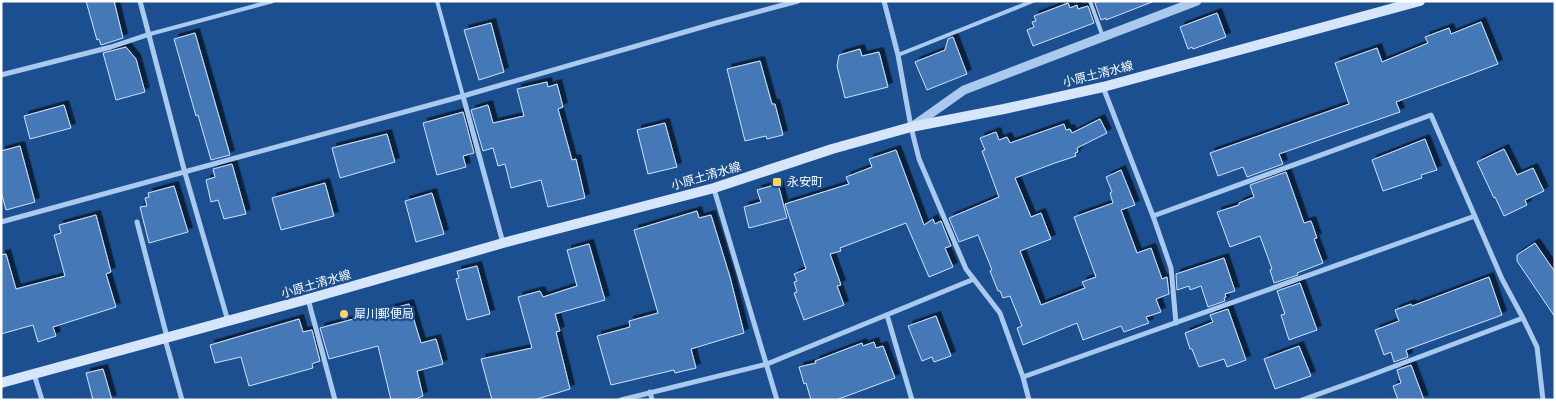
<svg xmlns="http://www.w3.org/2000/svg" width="1556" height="401" viewBox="0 0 1556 401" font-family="'Roboto Condensed','Noto Sans JP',sans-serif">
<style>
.building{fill:#4478b7;stroke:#cfe3fa;filter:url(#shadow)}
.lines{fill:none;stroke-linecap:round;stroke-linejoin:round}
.service{stroke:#a9c9ee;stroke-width:4}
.minor{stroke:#a9c9ee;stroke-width:5}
.tertiary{stroke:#a9c9ee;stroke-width:9}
.secondary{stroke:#d6e6fa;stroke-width:10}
.poi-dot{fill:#ffd166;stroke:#1b4f8f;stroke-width:2}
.labels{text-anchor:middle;stroke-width:4.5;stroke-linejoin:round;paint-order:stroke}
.street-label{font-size:12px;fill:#fff;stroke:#1b4f8f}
.poi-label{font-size:12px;fill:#fff;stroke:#1b4f8f;text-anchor:start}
</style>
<defs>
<filter id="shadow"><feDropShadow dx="4.5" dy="-4.5" stdDeviation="0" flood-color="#0009"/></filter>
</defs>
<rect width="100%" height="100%" fill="#1b4f8f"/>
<path class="building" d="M86,1h28l9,37 -22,7 -2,-6 -2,1z
M1099,1h53v1l-46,18v-2l-5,2 -6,-17z
M1068,3l2,5 7,-3 1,4 10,-3 6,17 -61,23 -6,-16 7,-3 -2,-5 4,-1 -2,-5z
M1217,13l9,24 -33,12 -1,-2 -4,2 -8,-22z
M1481,22l17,42 -102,38 4,10 -121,42 4,10 -36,13 -4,-10 -25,9 -8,-23 139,-49 -14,-41 42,-15 5,14 46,-19 -3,-6 24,-9 2,6z
M491,23l13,49 -25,8 -15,-50z
M195,33l35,122 -19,5 -13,-45 -2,1 -22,-77z
M953,37l14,37 -40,16 -12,-28 30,-12 3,-11z
M126,47l10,12 9,33 -29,8 -13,-47z
M860,49l2,7 17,-4 9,35 -43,11 -8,-32 2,-11z
M760,61l12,43h3l8,31 -16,4 -1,-3 -21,5 -18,-72z
M547,82l1,5 9,-3 6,23 -5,2 14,51 4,-1 9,39 -37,9 -7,-27 -30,8 -6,-24 -7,2 -5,-18 -10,3 -12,-41 17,-5 5,18 31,-7 -7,-27z
M64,105l7,23 -41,11 -6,-23z
M463,112l11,41 -11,3 3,11 -29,8 -14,-52z
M1100,119l7,14 -30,15 1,4 -3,1 1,3 -21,7 -40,15 16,39 10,-4 10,26 -31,12 21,54 44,-17 -3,-6 14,-5 -22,-60 39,-14 -3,-10 2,-1 -6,-15 15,-7 14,35 -14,5 16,43 14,-5 11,31 5,-2 2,17 -13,5 5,13 -15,5 3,6 -25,9 -3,-6 -38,14 -6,-17 -54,22 -6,-17 5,-2 -12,-30 -7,2 -3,-7h-2l-8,-20 2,-1 -14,-35 -19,7 -10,-24 50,-21 -17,-46 3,-1 -5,-12 16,-6 3,8 8,-3 3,6 54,-19 2,6 4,-1 2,4z
M665,123l12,44 -29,7 -11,-44z
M387,134l8,28 -55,16 -8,-30z
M1425,139l12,31 -16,5 1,3 -39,13 -11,-31z
M20,146l15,56 -29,8 -5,-19v-40z
M1504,149l13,26 16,-7 11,23 -19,9 2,5 -23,11 -9,-19 -1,1 -17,-36z
M896,150l28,75 9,-6 2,5 6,-3 10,25 -6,2 8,19 -24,10 -23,-54 -66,25 1,3 -11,3 11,31 -4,1 7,19 -40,15 -10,-27 3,-1 -3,-10 3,-1 -3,-7 12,-5 -21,-65 64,-20 -3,-7 26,-10 -3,-8z
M232,164l14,50 -22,5 -6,-19 -7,2 -5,-22 9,-3 -2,-8z
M1286,172l18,51 7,-2 6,17 -3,1 9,24 -26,10 1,2 -24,8 -4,-13 2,-1 -12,-33 -30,11 -13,-35 22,-7v-2l15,-6 -4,-12z
M325,183l9,33 -53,14 -9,-32z
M778,184l9,34 -38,10 -5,-21 17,-5 -4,-12z
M174,186l14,46 -39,11 -9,-36 7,-1 -2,-8 4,-1 -1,-4z
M432,193l12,41 -28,8 -11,-41z
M697,211l2,7 12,-3 19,62 14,56 -53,16 5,19 -21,5 -1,-3 -63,15 -14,-49 33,-9 -1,-6 29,-8 -24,-83z
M96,215l15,57 -5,2 10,33 -63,20 3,9 -18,6 -5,-17 -32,9v-79l5,-1 10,35 49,-13 -11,-41 7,-2 -2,-8z
M1535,243l20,29v45l-38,-56v-6z
M589,244l16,56 -50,14 5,17 -4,1 14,57 -36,11h-42l-11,-41 51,-11 -14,-51 22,-6 3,6 34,-11 -10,-36z
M1224,258l11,33 -10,3 1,3 -2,1 1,3 -17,6 -7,-21 -11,4 -1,-4 -12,4 -1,-16z
M477,266l13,48 -23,6 -11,-41 3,-1 -2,-7z
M1489,277l13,38 -96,35 2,7 -14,5 -3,-10 -7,3 -9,-25 24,-9 -4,-11 16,-6 1,2z
M1300,283l17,47 -28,10 -8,-25 4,-1 -8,-23z
M409,304l12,39 15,-4 7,25 -26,7 6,25 -10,4h-22l-13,-54 -49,13 -9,-31z
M1228,309l18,51 -19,7 -3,-8 -25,8 -7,-18h-2l-5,-16 28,-11 -3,-7z
M936,316l15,40 -17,6 -2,-5 -10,4 -14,-35z
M299,319l4,13 9,-2 8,31 -8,3 1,4 -64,18 -8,-29 -26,6 -5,-18z
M874,342l2,6 7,-2 12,32 -59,22h-25l-5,-17 -2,1 -5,-17 17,-4 -1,-2 47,-18 1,3z
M1299,346l12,30 -36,13 -11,-30z
M1411,365l13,35h-26l-5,-14 8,-3 -4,-13z
M103,369l9,31h-19l-7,-27z"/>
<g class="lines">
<path class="service" d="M437,1l26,95
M1090,1l13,36
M150,34l123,-33
M898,55l135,-54"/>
<path class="minor" d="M140,1l45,172 43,148
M884,1l14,54 13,72 8,32 47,110 34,44 23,64 6,23
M1,75l110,-28 39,-13
M1103,87l50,129 278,-101 71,164 21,39 14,29 6,53
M463,96l40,147
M714,189l63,211
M1153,216l18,52 5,55
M1,222l462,-126 253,-73 82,-22
M137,222l30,115
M308,299l27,101
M887,315l25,85
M165,339l17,61
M34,374l8,26
M1023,377l452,-161
M650,392l2,8
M621,400l146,-36 207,-85
M1302,400l64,-23 157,-59"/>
<path class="tertiary" d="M913,126l51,-36 233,-89"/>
<path class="secondary" d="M1,383l307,-84 195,-56 211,-55 118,-39 79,-22 93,-18 99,-22 317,-86"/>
</g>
<g class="poi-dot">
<rect x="772" y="177" width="10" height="10" rx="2.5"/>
<circle cx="344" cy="314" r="5"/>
</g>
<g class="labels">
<g class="street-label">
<text transform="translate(1098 74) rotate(-14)" y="4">小原土清水線</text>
<text transform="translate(706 176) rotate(-16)" y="4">小原土清水線</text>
<text transform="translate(316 284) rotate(-16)" y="4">小原土清水線</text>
</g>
<g class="poi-label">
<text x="787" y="186">永安町</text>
<text x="354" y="318">犀川郵便局</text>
</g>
</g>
<rect width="1556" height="401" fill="none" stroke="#ffffff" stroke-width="5"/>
</svg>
